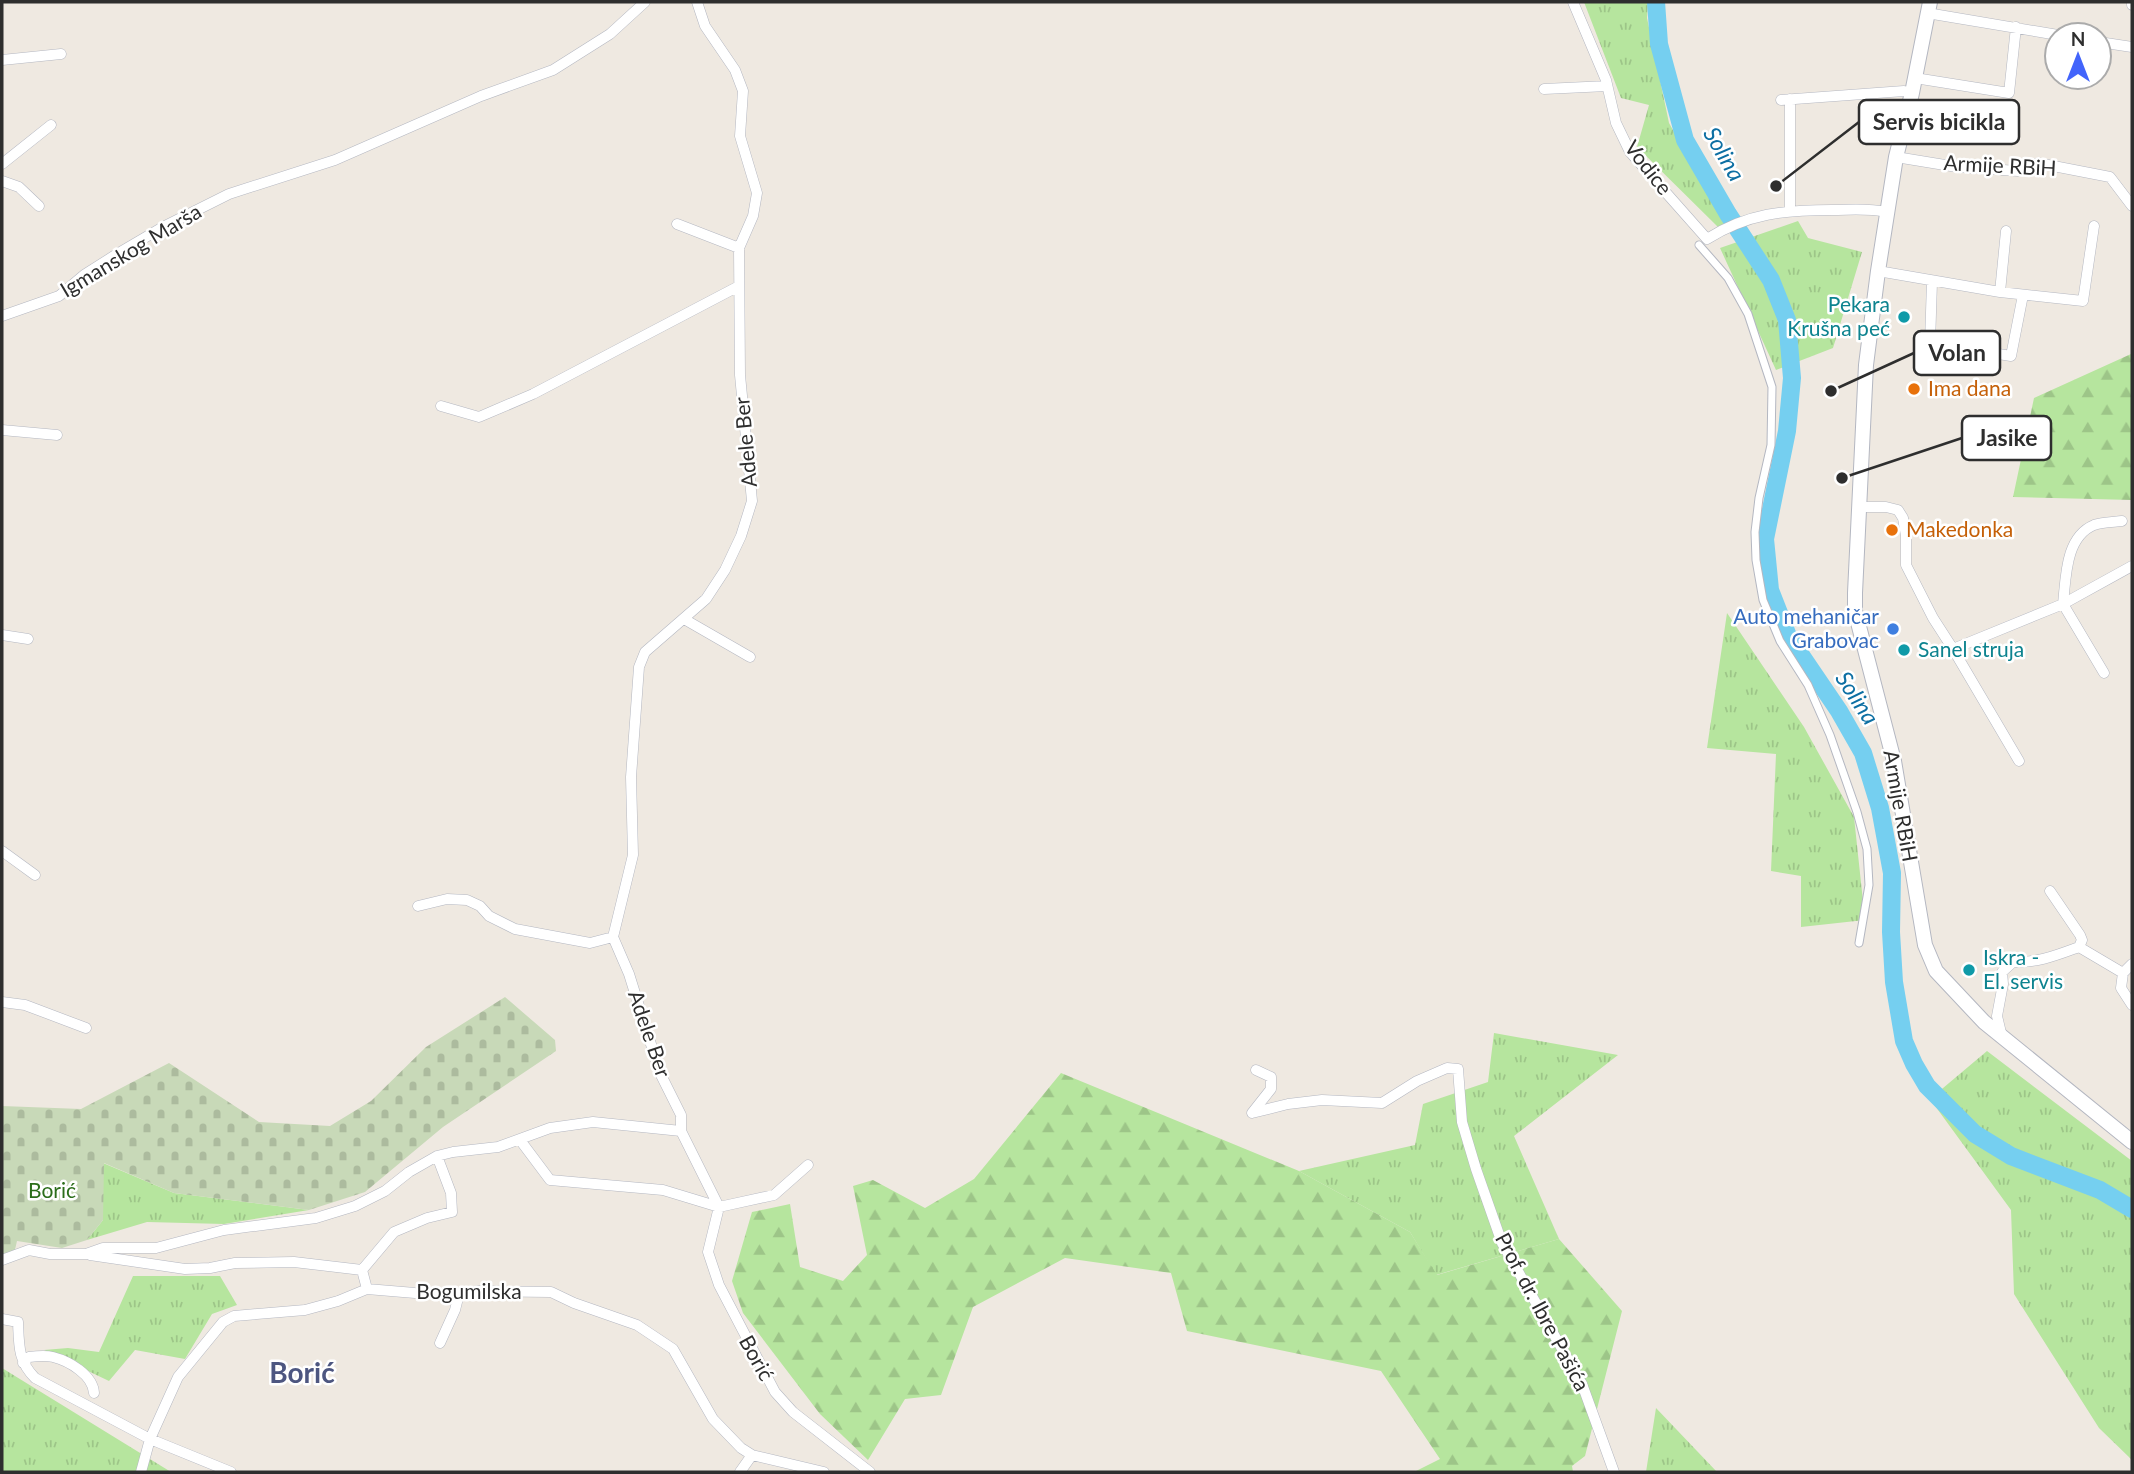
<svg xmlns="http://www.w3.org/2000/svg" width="2134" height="1474" viewBox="0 0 2134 1474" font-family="Lato,sans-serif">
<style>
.grass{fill:url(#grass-tufts)}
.forest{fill:url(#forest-firs)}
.cemetery{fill:url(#cemetery-stones)}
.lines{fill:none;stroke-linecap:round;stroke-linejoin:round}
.river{stroke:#75cff0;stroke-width:18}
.pedestrian-casing{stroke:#b4b7c1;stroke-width:9}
.minor-casing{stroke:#b4b7c1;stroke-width:11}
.secondary-casing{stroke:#b4b7c1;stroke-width:16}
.pedestrian{stroke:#fff;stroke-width:7}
.minor{stroke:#fff;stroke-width:10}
.secondary{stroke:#fff;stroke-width:14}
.culture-dot{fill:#0f9aa8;stroke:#fff;stroke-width:2.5}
.food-dot{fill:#e8710a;stroke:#fff;stroke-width:2.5}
.shop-dot{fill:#3f7fe0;stroke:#fff;stroke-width:2.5}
.labels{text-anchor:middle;stroke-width:5;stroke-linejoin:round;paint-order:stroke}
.street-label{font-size:21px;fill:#2e2e2e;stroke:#fff}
.culture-label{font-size:21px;fill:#0d838f;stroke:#fff;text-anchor:start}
.food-label{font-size:21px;fill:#c56008;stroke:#fff;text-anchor:start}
.shop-label{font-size:21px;fill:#366cbe;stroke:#fff;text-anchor:end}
.park-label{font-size:21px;fill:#2c6e1b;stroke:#fff}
.water-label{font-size:23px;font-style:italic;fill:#0d6fa3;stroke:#fff}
.district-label{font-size:28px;font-weight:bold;fill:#4d5680;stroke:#fff}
.leader{fill:none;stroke:#2e2e2e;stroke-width:2.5}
.callout-dot{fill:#2e2e2e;stroke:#fff;stroke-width:2.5}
.callout{fill:#fff;stroke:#2e2e2e;stroke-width:2.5}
.callout-label{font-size:23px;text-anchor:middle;font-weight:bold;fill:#2e2e2e}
</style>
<defs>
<pattern id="grass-tufts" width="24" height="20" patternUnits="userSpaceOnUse" patternTransform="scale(1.75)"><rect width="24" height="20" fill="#b6e59e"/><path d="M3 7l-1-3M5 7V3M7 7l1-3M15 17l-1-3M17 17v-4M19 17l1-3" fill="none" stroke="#9dc588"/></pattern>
<pattern id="forest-firs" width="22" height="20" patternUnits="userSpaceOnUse" patternTransform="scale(1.75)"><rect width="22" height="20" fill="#b6e59e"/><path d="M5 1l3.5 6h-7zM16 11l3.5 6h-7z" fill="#9dc588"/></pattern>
<pattern id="cemetery-stones" width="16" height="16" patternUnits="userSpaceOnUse" patternTransform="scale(1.75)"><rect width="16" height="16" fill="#c8d9b8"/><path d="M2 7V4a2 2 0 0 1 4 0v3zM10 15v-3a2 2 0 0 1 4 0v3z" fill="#acbb9e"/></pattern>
</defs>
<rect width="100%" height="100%" fill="#efe9e1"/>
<path class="grass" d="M1584,2h64l-1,16 22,105 56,100 -7,4 -81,-80 12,-42 -28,-7z
M1798,221l10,17 54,14 -29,96 -57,22 -56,-122z
M1727,613l77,114 50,90 11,103 -64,7v-51l-30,-5 5,-117 -69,-6z
M1494,1033l124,22 -104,81 45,103 -123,36 -26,-43 -111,-61 116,-26 8,-41 65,-22z
M1987,1051l145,110v299l-33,-32 -85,-134 -3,-84 -81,-111z
M103,1163l71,30 135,17 -85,14 -77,-2 -60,18 16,-20z
M133,1276h87l17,29 -25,9 -27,45 -50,-9 -26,31 -65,-31 24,-2 31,4z
M2,1368l169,104h-169z
M1656,1408l61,64h-71z"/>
<path class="forest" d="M2132,348v152l-119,-3 21,-99 97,-44z
M1061,1073l238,98 111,61 27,43 122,-36 63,72 -37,145 -13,10 1,6h-159l26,-13 -59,-88 -194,-40 -16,-58 -106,-15 -92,49 -32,88 -36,4 -37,61 -48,-46 -77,-101 -11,-32 20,-69 38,-8 10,63 43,14 24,-26 -14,-69 20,-6 52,28 49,-29z"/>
<path class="cemetery" d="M505,997l50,43 1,11 -113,76 -78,65 -56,18 -135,-17 -70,-30 -1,57 -16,20 -25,8 -45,-7 -3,13h-12v-148l79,3 88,-46 90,59 71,4 41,-25 55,-54z"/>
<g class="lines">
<path class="river" d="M1656,2l3,42 26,96 43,74 43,66 16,40 5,58 -5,53 -22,108 5,51 18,46 51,75 24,42 17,55 12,65 -1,59 3,50 10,59 10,23 13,22 48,48 36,22 89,34 32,19"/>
<g class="pedestrian-casing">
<path id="pedestrian" d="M1699,245l29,33 20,36 24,73 -1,58 -12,53 -4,34 1,28 7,40 17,41 28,44 22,50 27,77 10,37 2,36 -10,58"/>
</g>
<g class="minor-casing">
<path id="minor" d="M697,2l8,24 30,44 8,21 -3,45 17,57 -4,23 -14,32 1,127 12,126 -11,35 -16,34 -19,29 -61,53 -6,15 -8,110 2,78 -20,82 16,37 31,99 21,42v16l38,76 -11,45 11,33 56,107 18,20 77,60
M1573,2l33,78 10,43 14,29 77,87c41,-26 78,-29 125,-29 18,0 36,-2 54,2
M2132,2v3
M1927,13l131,22
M2099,42l33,5
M2,60l59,-6
M1915,78l94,15 7,-66
M1544,89l63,-3
M1781,100l123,-9 8,2
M1896,157l61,10 61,4 20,-8 72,14 22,29
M2,164l49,-39
M2,181l17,6 20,19
M1790,210v-111
M677,224l62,24
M1878,271l122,21 83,9 11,-75
M1932,282l-2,61 81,13 12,-61
M2000,292l6,-61
M2,316l57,-20 25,-21 33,-21 46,-27 66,-33 106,-34 146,-64 72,-26 57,-36 35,-32
M441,406l38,11 54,-23 206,-108
M2,430l55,5
M1858,507h28l12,3 5,8 3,18v29l27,53 20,31 110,-45 41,69
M2063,604c3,-26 2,-67 31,-79 8,-3 19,-3 28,-4
M2063,604l69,-38
M684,619l66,38
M2,635l26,4
M1953,649l66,112
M2,851l33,24
M2050,891l30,44 2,5 -3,7
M418,906l29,-7 20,1 13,6 9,10 26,13 75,14 23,-6
M2123,973l-2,15 11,17
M2,1002l23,3 61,23
M2002,1037l-5,-21 6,-32 -1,-12 11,-10c25,1 44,-7 66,-15l44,26 9,-9
M1256,1070l15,7v12l-19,24 36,-9 34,-4 60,3 35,-22 30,-13 11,1 4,53 14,47 26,74 80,141 32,88
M520,1140l30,40 113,10 56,17 55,-12 34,-30
M90,1255l95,14 25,-1 25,-5 59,-1 68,8 5,19
M2,1260l27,-10 21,4h36l17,-6h53l68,-18 92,-12 39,-12 30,-15 24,-19 28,-16 16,-4 45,-5 52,-19 43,-6 88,9
M362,1270l32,-38 33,-14 25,-6 -1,-19 -14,-37
M2,1319l16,3c1,23 0,39 17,56l115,61 81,33
M440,1343l15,-33 4,-16
M23,1363l6,-6c8,-1 16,-2 24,0 16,4 40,18 41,36
M141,1472l9,-33 28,-62 45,-55 11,-6 71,-6 33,-9 29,-12 48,4 44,1 19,-3 73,1 23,11 63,22 36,24 40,70 28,29 11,7 72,17
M740,1472l12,-17"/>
</g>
<g class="secondary-casing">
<path id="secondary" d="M1930,2l-18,91 -16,64 -18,114 -12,94 -11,228v18l39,150 31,184 11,26 48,51 148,120"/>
</g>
<use href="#pedestrian" class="pedestrian"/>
<use href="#minor" class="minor"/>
<use href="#secondary" class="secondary"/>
</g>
<g class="culture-dot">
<circle cx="1904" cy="317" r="7"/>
<circle cx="1904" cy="650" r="7"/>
<circle cx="1969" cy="970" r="7"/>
</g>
<g class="food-dot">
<circle cx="1914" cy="389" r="7"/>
<circle cx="1892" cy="530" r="7"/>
</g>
<circle class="shop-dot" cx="1893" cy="629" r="7"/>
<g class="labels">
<g class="street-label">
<text transform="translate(2000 166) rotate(3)" y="7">Armije RBiH</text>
<text transform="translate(1648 168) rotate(52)" y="7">Vodice</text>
<text transform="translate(131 251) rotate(-31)" y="7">Igmanskog Marša</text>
<text transform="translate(746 442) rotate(-95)" y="7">Adele Ber</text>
<text transform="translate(1900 806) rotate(80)" y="7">Armije RBiH</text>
<text transform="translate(649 1034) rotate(71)" y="7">Adele Ber</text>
<text x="469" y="1299">Bogumilska</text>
<text transform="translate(1542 1312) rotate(62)" y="7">Prof. dr. Ibre Pašića</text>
<text transform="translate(756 1358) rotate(61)" y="7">Borić</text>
</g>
<g class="culture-label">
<text x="1890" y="312" text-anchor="end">Pekara<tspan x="1890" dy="24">Krušna peć</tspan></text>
<text x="1918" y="657">Sanel struja</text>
<text x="1983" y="965">Iskra -<tspan x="1983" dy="24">El. servis</tspan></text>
</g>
<g class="food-label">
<text x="1928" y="396">Ima dana</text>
<text x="1906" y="537">Makedonka</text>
</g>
<g class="shop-label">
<text x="1879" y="624">Auto mehaničar<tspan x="1879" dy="24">Grabovac</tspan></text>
</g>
<g class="park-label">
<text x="52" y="1198">Borić</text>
</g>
<g class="water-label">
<text transform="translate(1724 154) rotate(60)" y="8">Solina</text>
<text transform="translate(1857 698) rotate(57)" y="8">Solina</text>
</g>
<g class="district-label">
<text x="302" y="1383">Borić</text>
</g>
</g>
<path class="leader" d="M1776 186L1859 122M1831 391L1914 353M1842 478L1962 438"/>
<g class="callout-dot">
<circle cx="1776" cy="186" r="7"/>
<circle cx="1831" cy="391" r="7"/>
<circle cx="1842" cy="478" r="7"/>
</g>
<g class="callout">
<rect x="1859" y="100" width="160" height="44" rx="7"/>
<rect x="1914" y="331" width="86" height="44" rx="7"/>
<rect x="1962" y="416" width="89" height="44" rx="7"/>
</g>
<g class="callout-label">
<text x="1939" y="130">Servis bicikla</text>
<text x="1957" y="361">Volan</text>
<text x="2007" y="446">Jasike</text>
</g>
<rect width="2134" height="1474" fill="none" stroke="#2e2e2e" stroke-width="7"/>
<g transform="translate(2078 56)"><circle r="33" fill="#ffffff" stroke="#ababab" stroke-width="2"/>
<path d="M0-5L12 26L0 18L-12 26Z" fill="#4264fb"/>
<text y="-10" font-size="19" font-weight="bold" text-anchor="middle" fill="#2e2e2e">N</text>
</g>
</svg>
